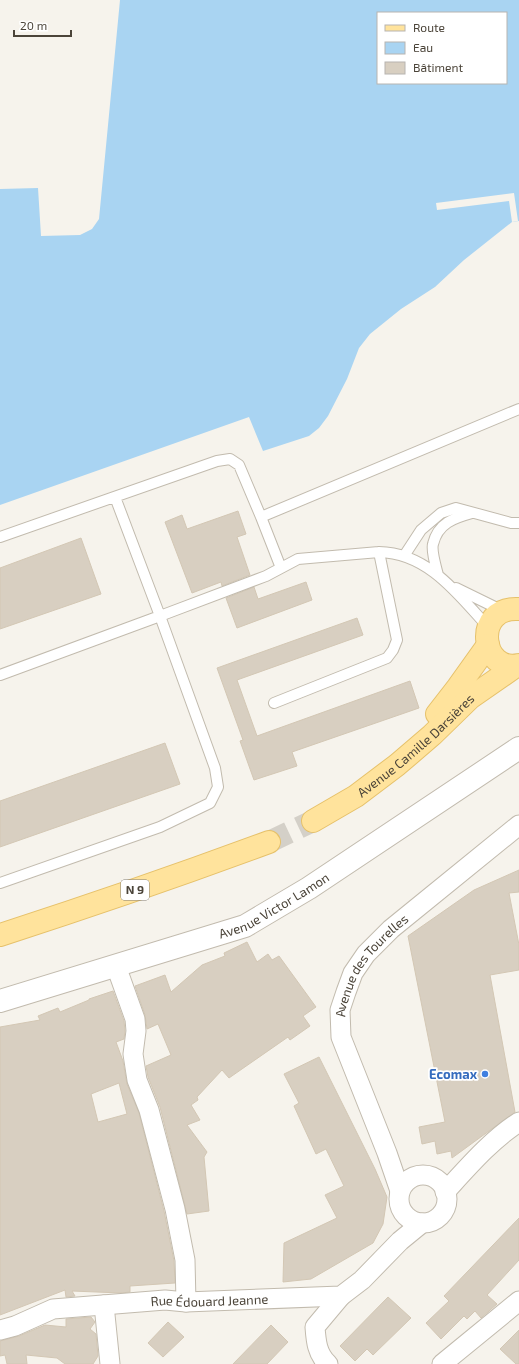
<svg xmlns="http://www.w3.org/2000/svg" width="519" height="1364" viewBox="0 0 519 1364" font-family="'Exo 2',sans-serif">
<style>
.water{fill:#a9d4f2;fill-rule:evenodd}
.pier{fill:#f6f3ec}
.building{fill:#d8cfc1;stroke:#d3c7b4;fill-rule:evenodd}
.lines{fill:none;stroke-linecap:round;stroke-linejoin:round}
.primary-tunnel{stroke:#d4d0c8;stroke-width:22;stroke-dasharray:22 11;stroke-linecap:butt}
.service-casing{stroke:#c2bbae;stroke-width:12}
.minor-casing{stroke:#c2bbae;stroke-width:21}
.tertiary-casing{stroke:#c2bbae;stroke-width:24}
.primary-casing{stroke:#e6c16a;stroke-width:24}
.service{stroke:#fff;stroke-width:10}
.minor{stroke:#fff;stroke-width:19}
.tertiary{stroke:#fff;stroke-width:22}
.primary{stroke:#ffe39c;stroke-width:22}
.shop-dot{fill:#3f7fe0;stroke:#fff;stroke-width:1.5}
.labels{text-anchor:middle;stroke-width:3.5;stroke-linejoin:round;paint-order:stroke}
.shield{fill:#fff;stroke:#817c74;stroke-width:1}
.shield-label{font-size:12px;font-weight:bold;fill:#4b4439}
.street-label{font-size:13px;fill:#4b4439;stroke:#fff}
.shop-label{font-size:13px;font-weight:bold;fill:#366cbe;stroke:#fff;text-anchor:end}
</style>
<rect width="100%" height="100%" fill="#f6f3ec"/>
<path class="water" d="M120,0h399v221l-7,1 -48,38 -29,27 -34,22 -31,25 -11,14 -12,31 -19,37 -9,12 -10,8 -46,15 -14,-34 -249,88v-316l38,-1 3,48 39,-1 12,-6 7,-10zM378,13h128v70h-128z"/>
<path class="pier" d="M514,193l4,28 -6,1 -3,-21 -72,9 -1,-7z"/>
<path class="building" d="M238,511l8,23 -9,3 13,38 -28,11 -1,-4 -29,11 -27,-71 17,-7 5,14z
M81,538l20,56 -101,35v-61z
M306,582l6,18 -75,28 -11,-30 28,-11 4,12z
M357,618l6,17 -126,45 20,56 153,-55 9,27 -127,44 5,14 -43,14 -14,-39 3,-1 -26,-72z
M165,743l15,41 -180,63v-46z
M519,870v22l-10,1 10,52v25l-29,5 25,137 -63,46 -1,-7 -14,3 -2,-13 -13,3 -3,-17 26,-5 -37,-186 66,-46z
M247,942l10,20 11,-8 4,6 7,-4 37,51 -13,9 7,10 -20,14 -2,-3 -59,41 -7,-8 -25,27 1,3 -7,5 9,15 -13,5 20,27 -3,5 5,54 -22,3 -27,-107 -12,-30 -2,-11 25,-11 -13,-31 -11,5 -2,-14 -10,-29 30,-11 6,17 31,-27 23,-9 -1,-3z
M113,991l11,30 1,10 -1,8 -8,3 7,19 4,23 12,29 25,98 10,50 1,22 -45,3v6l-9,1 -49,-2 3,5 -9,1 -1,-7 -65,25v-288l40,-7 -2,-4 20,-8 2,4 29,-12v-1zM119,1083l8,31 -29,8 -7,-28z
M319,1057l56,112 12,28 -4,27 -10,19 -62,36 -28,3 1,-39 53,-25 -12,-23 19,-9 -18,-37 -10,5 -22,-48 5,-3 -15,-29z
M519,1218v42l-32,35 10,9 -16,14 -6,-7 -8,8 -3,-3 -23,23 -15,-16 23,-22 -5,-5z
M388,1297l23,21 -38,37 -6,-6 -12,12 -15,-15z
M91,1317l4,5 -5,7 6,5 2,22 -5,8h-28l-8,-6 -31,-3 1,9h-20l-2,-9 -5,1v-15l19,-5 26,-11 21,2v-8z
M168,1322l16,15 -21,20 -15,-14z
M271,1325l17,17 -21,22h-34z
M519,1330v34h-3l-16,-15z"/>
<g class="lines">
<path class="primary-tunnel" d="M269,842l44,-21"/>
<g class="service-casing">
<path id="service" d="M261,517l20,51
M0,537l217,-76 13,-2 9,6 22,52 258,-108
M404,556l17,-26 20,-17 15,-5 55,15h8
M438,575c-2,-8 -7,-24 -5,-31 5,-21 21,-26 39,-31
M456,588l47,23
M0,675l160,-59 -45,-119
M274,703l113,-45 6,-8 4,-10 -18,-88c49,1 79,42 109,75
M0,883l160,-56 50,-24 8,-16 -3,-19 -55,-152 106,-40 32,-17 81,-7"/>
</g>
<g class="minor-casing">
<g id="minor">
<path d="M116,966l19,53 1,12 -3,23 4,26 12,30 26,99 10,51 1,42"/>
<circle cx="423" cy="1199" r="24"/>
<path id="s1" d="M400,1191l-13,-38 -46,-116 -1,-27 6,-18 7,-19 13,-19 25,-25 128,-104"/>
<path d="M445,1192c23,-25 46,-52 74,-70"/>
<path d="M104,1305l6,59"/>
<path id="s2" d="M0,1330l15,-4 38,-17 112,-9 21,2 155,-6 21,-16 38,-39 22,-18"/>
<path d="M328,1364c-11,-10 -12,-23 -13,-37l26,-31"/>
<path d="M442,1364l77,-63"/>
</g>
</g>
<g class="tertiary-casing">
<g id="tertiary">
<path id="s3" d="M0,1001l245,-75 64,-38 210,-140"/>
</g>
</g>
<g class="primary-casing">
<g id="primary">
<path d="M519,609c-47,-3 -38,65 0,56"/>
<path d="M437,714l21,-27 30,-42"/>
<path id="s4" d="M313,821l43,-25 41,-31 35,-30 38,-37 46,-32"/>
<path d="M0,935c90,-29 180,-60 269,-93"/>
</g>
</g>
<use href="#service" class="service"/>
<use href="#minor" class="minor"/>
<use href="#tertiary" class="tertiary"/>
<use href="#primary" class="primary"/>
</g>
<circle class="shop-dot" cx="485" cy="1074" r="4"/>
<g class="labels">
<rect class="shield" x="121" y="880" width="28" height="20" rx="3"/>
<g class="shield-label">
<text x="135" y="894">N 9</text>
</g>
<g class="street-label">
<text dy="5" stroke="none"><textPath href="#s4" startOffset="128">Avenue Camille Darsières</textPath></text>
<text dy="5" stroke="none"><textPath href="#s3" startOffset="291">Avenue Victor Lamon</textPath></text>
<text dy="5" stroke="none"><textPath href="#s1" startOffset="247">Avenue des Tourelles</textPath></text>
<text dy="5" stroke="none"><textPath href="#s2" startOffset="214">Rue Édouard Jeanne</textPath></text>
</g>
<g class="shop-label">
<text x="477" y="1079">Ecomax</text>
</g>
</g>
<rect x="377" y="12" width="130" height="72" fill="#ffffff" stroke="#b7b4b0"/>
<rect x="385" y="25" width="20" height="6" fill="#ffe39c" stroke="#b7b4b0"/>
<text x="413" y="32" font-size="12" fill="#4b4439">Route</text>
<rect x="385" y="42" width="20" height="12" fill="#a9d4f2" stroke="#b7b4b0"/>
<text x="413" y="52" font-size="12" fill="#4b4439">Eau</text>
<rect x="385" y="62" width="20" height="12" fill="#d8cfc1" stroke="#b7b4b0"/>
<text x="413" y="72" font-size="12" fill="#4b4439">Bâtiment</text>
<path d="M14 30v6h57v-6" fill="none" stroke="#4b4439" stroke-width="2"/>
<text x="20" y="30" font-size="12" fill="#4b4439" stroke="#ffffff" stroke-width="3" paint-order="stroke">20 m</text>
</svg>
